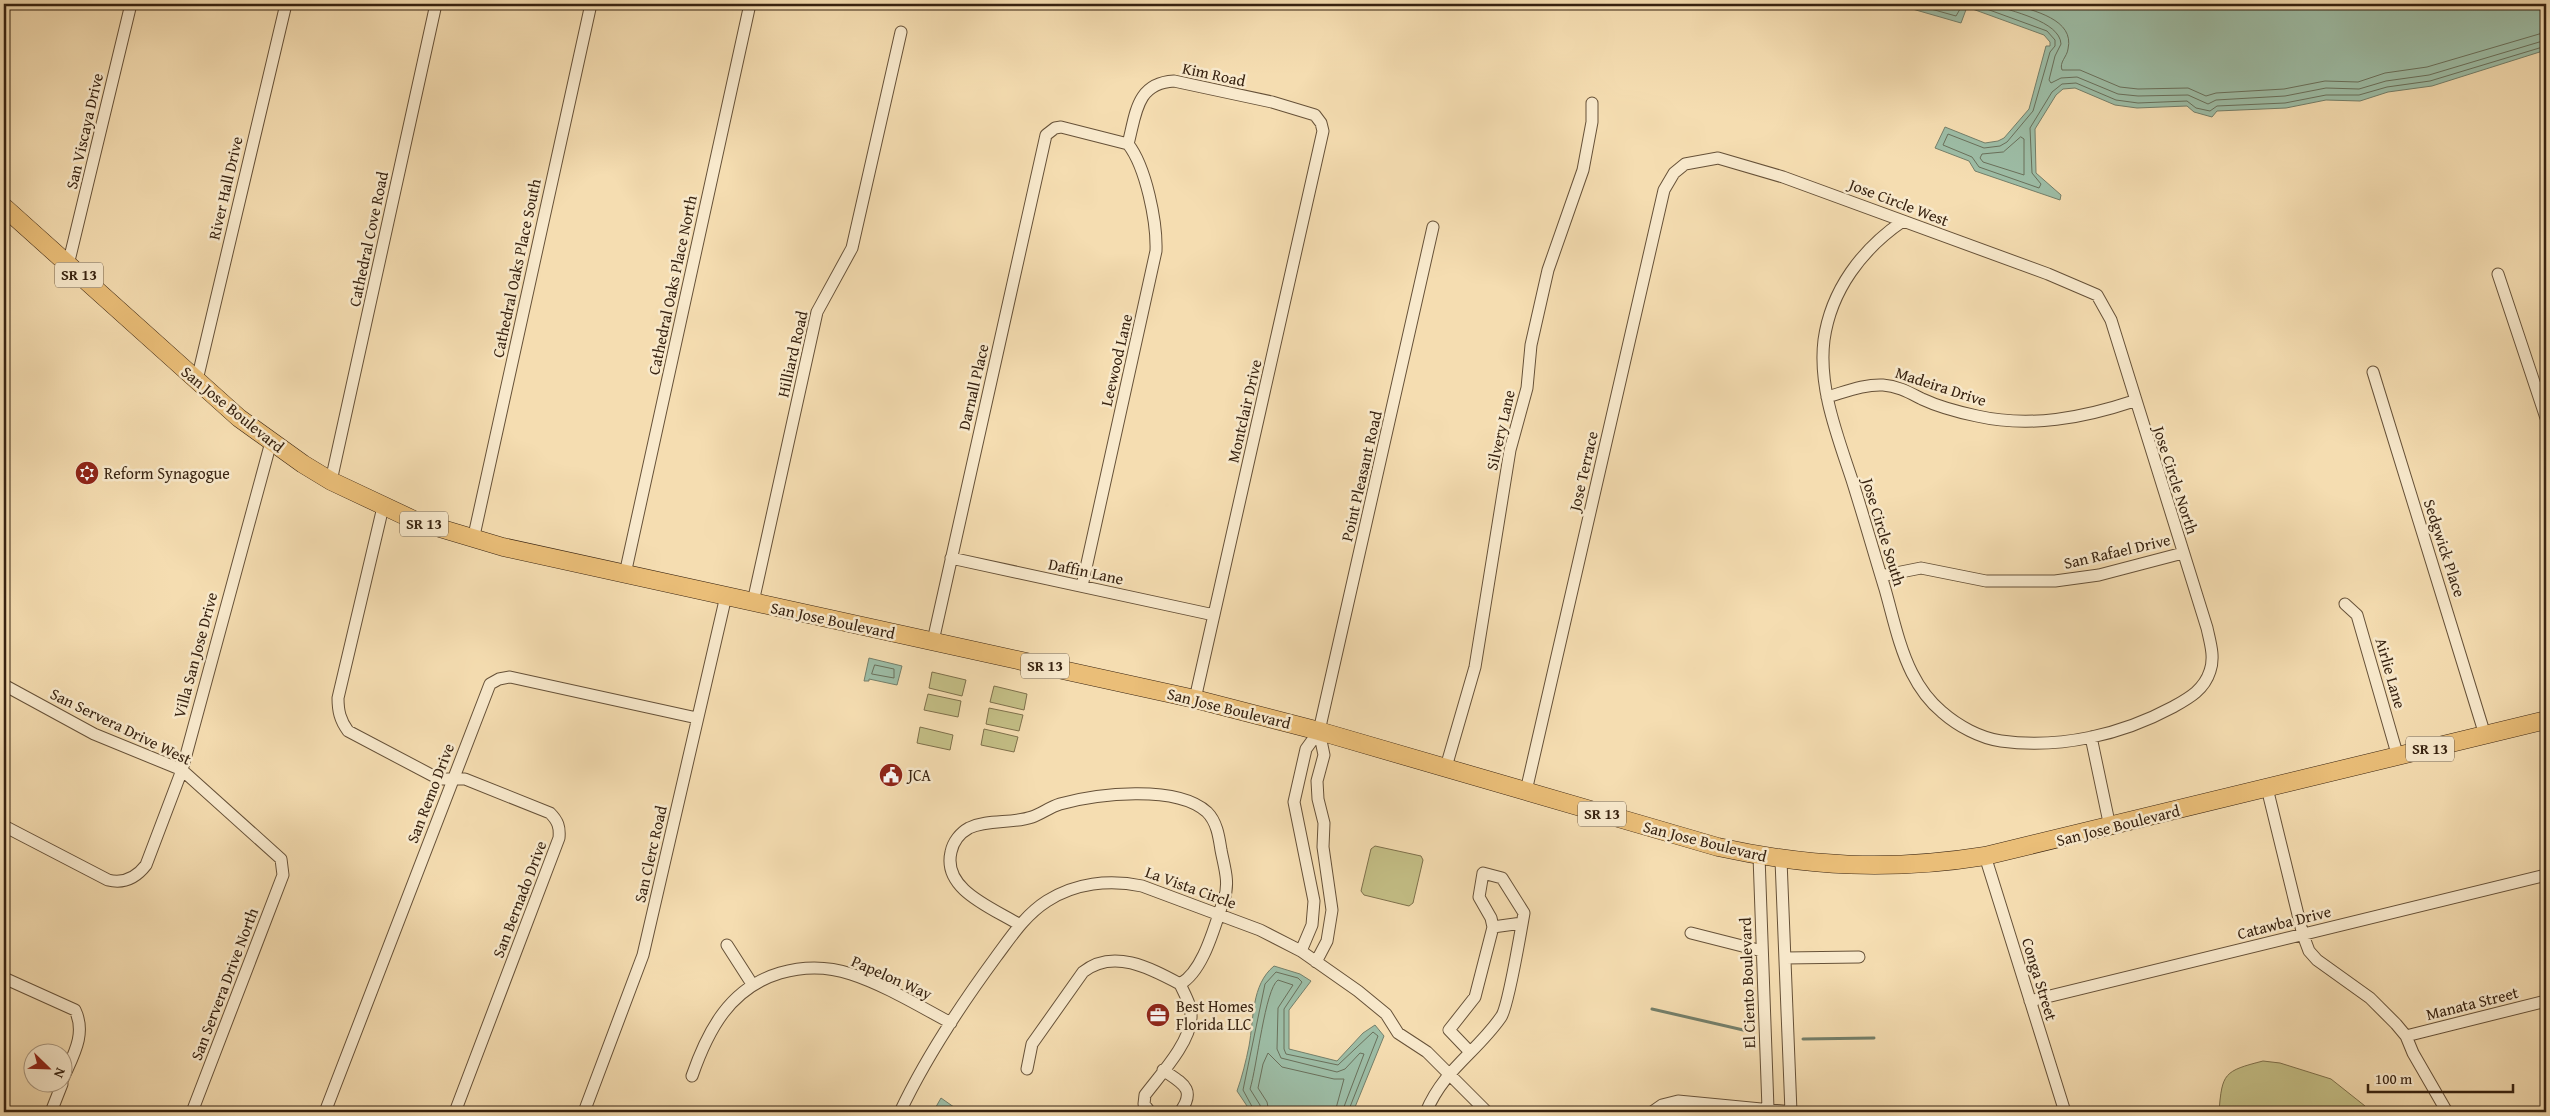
<svg xmlns="http://www.w3.org/2000/svg" width="2550" height="1116" viewBox="0 0 2550 1116" font-family="'Gentium Book Plus',serif">
<style>
.green{fill:#c4bf86;stroke:#7e704b}
.water{fill:#9dbda6;stroke:#747f6a}
.lines{fill:none;stroke-linecap:round;stroke-linejoin:round}
.shore{stroke:#6a705b;stroke-width:1}
.stream{stroke:#747f6a;stroke-width:3}
.minor-casing{stroke:#665138;stroke-width:13}
.primary-casing{stroke:#372210;stroke-width:19}
.minor{stroke:#f8e9cc;stroke-width:11}
.primary{stroke:#eabe78;stroke-width:18}
.labels{text-anchor:middle;stroke-width:5;stroke-linejoin:round;paint-order:stroke}
.shield{fill:#f8e9cc;stroke:#715e48;stroke-width:1}
.shield-label{font-size:15px;font-weight:bold;fill:#372210}
.street-label{font-size:16px;fill:#372210;stroke:#f8e9cc}
.poi-label{font-size:16px;fill:#372210;stroke:#f8e9cc;text-anchor:start}
</style>
<rect width="100%" height="100%" fill="#f5ddb1"/>
<filter id="stains"><feTurbulence type="fractalNoise" baseFrequency=".004" numOctaves="4"/><feColorMatrix values="0 0 0 0 .2 0 0 0 0 .09 0 0 0 0 .02 0 0 0 .5 -.17"/></filter>
<radialGradient id="worn" r=".72"><stop offset=".6" stop-color="#630" stop-opacity="0"/><stop offset="1" stop-color="#630" stop-opacity=".3"/></radialGradient>
<path class="green" d="M932,672l34,8 -4,16 -33,-8z
M994,686l33,8 -3,16 -34,-8z
M928,694l33,7 -3,16 -34,-7z
M989,708l34,7 -4,16 -33,-7z
M920,727l33,8 -3,15 -33,-7z
M984,729l34,8 -4,15 -33,-7z
M1375,846l46,10 2,4 -10,43 -4,3 -45,-11 -3,-4 10,-42z
M2263,1061l17,2 51,16 34,27 3,6h-149c3,-39 5,-41 44,-51z"/>
<path class="water" d="M1895,4h651v46l-114,36 -44,6 -28,9 -34,-1 -40,8 -69,3 -5,6 -18,-5 -7,-6 -50,2 -22,-3 -40,-17 -12,1 -7,6 -21,34 1,44 25,22 -1,5 -85,-29 -6,-10 -34,-13 10,-21 40,16 13,-2 6,-3 25,-29 17,-63h4v-4l-6,-7 -77,-28 -6,16z
M869,658l33,8 -5,19 -28,-6v2h-5z
M1274,966l26,8 11,7 -22,29v39l48,12 26,-28 12,-8 9,11 -31,76h-102l-14,-21c5,-14 9,-30 12,-45 5,-27 2,-61 25,-80z
M941,1098l20,14h-28z"/>
<g class="lines">
<path class="shore" d="M1913,4l43,12 7,-12
M1973,4l74,27 8,9v6l-5,6 -17,59 -26,31 -7,4 -16,2 -36,-14 -5,11 29,12 7,10 60,21 2,-4 -9,-11 -2,-45 22,-36 10,-8 14,-1 40,17 22,3 49,-2 9,7 14,3 7,-5 68,-3 41,-8h33l28,-8 43,-6 116,-35
M1991,4c19,7 69,17 70,40l-6,12 -6,24 2,3 10,-5 16,-1 41,17 20,2 50,-1 20,9 8,-4 69,-4 41,-8 33,1 27,-8 43,-6 117,-35
M2013,4c20,7 62,15 55,45 -1,8 -9,13 -6,21h18l40,17 18,2 50,-1 18,8 10,-3 68,-4 41,-8 33,1 27,-9 42,-6 119,-35
M2021,137l3,2v36l-41,-13 -3,-4 2,-4 21,-2z
M875,665l19,4v9l-22,-4z
M1255,1112l-12,-22 22,-106 11,-12 22,6 4,4 -18,27v40l2,5 52,11 35,-33 5,4 -30,76
M1261,1112l-1,-7 -10,-16c7,-22 15,-100 28,-109l15,5 -15,23 -1,41 4,9 56,14 8,-3 15,-16 4,1 -22,58
M1269,1112l-2,-10 -9,-14 5,-24 5,-11 14,14 52,12h10l-9,33"/>
<path class="stream" d="M1652,1009l100,23
M1803,1039l71,-1"/>
<g class="minor-casing">
<path id="minor" d="M1128,144c8,-30 8,-61 46,-63l98,21 43,13 6,8 2,8 -128,568
M68,265l63,-261
M2498,274l48,144
M2373,372l112,363
M197,380l89,-376
M1827,397c18,-5 38,-13 56,-12 15,1 27,8 39,14 17,8 36,13 55,17 53,12 106,2 157,-15
M331,481l105,-477
M383,507l-45,191c0,13 2,22 10,33l91,48h26l85,34c8,8 10,14 9,25l-104,274
M473,540l118,-536
M951,558l263,57
M625,574l125,-570
M1881,576l40,-8 65,13h69l44,-6 84,-22
M1082,586l74,-335c1,-29 -10,-84 -28,-107
M753,602l64,-290 35,-64 49,-216
M2345,604l12,11 41,142
M933,641l113,-506 9,-7 6,-1 67,17
M4,685l90,49 88,36 99,89 2,16 -91,237
M2091,737l19,90
M1446,767l29,-100 35,-217 17,-62 4,-43 17,-75 35,-100 9,-48v-19
M2267,788l36,147 6,16 8,9 53,38 26,26 10,12 7,17 34,59
M1526,791l138,-601 10,-17 11,-9 33,-6 65,19 265,97 49,21 14,25 96,308c3,14 8,29 3,43 -6,19 -21,27 -37,36 -52,28 -113,42 -172,34 -21,-3 -43,-15 -59,-29 -12,-10 -23,-25 -30,-39 -13,-26 -19,-56 -27,-84 -11,-36 -21,-71 -32,-106 -15,-46 -35,-95 -29,-143 7,-50 38,-91 79,-119
M4,826l104,54c16,4 28,-2 38,-15l36,-95 89,-328
M1759,856l9,253
M1985,856l80,256
M1781,860l10,252
M1020,925c-27,-17 -78,-35 -69,-73 2,-10 9,-19 18,-24 19,-9 43,-4 63,-11 9,-3 18,-10 28,-13 36,-10 116,-20 147,8 10,10 12,25 14,38 3,16 9,33 3,49 -9,25 -20,72 -44,85
M1493,927l29,-4
M1691,933l71,18
M727,945l25,39
M1301,951l11,-26 2,-24 -20,-99 12,-53 13,-18 114,-504
M1785,958l74,-1
M1316,962l11,-21 5,-31 -9,-63 1,-24 -6,-24 -1,-18 7,-26 -5,-24
M4,978l71,32c12,25 -3,47 -13,71
M2030,1001l516,-126
M2406,1036l140,-35
M1027,1069l5,-25 51,-72c30,-24 67,-4 97,12
M1163,1070c19,13 34,19 17,42
M692,1076c16,-46 38,-88 88,-103 24,-7 47,-7 71,1 34,11 68,32 100,49
M51,1112l11,-28
M325,1112l165,-428 9,-5 11,-2 187,41
M584,1112l59,-157 83,-359
M900,1112c26,-55 60,-106 96,-155 15,-20 29,-42 51,-56 28,-18 62,-22 95,-15l118,44 41,21 57,40 28,23 12,19 29,19 60,60
M1150,1112l-6,-8 1,-9c15,-20 45,-52 46,-77 1,-12 -6,-23 -11,-34
M1426,1112c18,-43 50,-59 75,-95 7,-9 20,-87 23,-104l-22,-35 -19,-5 -4,24 12,21 2,9 -18,70 -26,33 21,22
M1652,1112l10,-7 16,-4 115,11"/>
</g>
<g class="primary-casing">
<path id="primary" d="M4,207l235,211 64,46 28,17 85,40 87,26 692,152 124,32 399,116c91,20 174,24 267,9l561,-136"/>
</g>
<use href="#minor" class="minor"/>
<use href="#primary" class="primary"/>
</g>
<defs>
<g id="synagogue-disc" transform="scale(1.25)"><circle r="9.5" fill="#8f2418" stroke="#f8e9cc"/><path d="M0-6.5L5.6 3.2H-5.6ZM0 6.5L5.6-3.2H-5.6Z" fill="#fff"/></g>
<g id="civic-disc" transform="scale(1.25)"><circle r="9.5" fill="#8f2418" stroke="#f8e9cc"/><path d="M-.6-6.5H3V-4.5H.6V-3L4-1V1h2V6H-6V1h2V-1L-.6-3ZM-1.2 2.5V6h2.4V2.5Z" fill="#fff"/></g>
<g id="office-disc" transform="scale(1.25)"><circle r="9.5" fill="#8f2418" stroke="#f8e9cc"/><path d="M-6-3h4V-5.5h4V-3h4V5H-6ZM-1-4.5V-3h2v-1.5ZM-6 0V1H6V0Z" fill="#fff"/></g>
</defs>
<g fill-rule="evenodd">
<use href="#synagogue-disc" x="87" y="473"/>
<use href="#civic-disc" x="891" y="775"/>
<use href="#office-disc" x="1158" y="1015"/>
</g>
<g class="labels">
<g class="shield">
<rect x="55" y="262.5" width="48" height="25" rx="4"/>
<rect x="400" y="511.5" width="48" height="25" rx="4"/>
<rect x="1021" y="653.5" width="48" height="25" rx="4"/>
<rect x="2406" y="736.5" width="48" height="25" rx="4"/>
<rect x="1578" y="801.5" width="48" height="25" rx="4"/>
</g>
<g class="shield-label">
<text x="79" y="280">SR 13</text>
<text x="424" y="529">SR 13</text>
<text x="1045" y="671">SR 13</text>
<text x="2430" y="754">SR 13</text>
<text x="1602" y="819">SR 13</text>
</g>
<g class="street-label">
<text transform="translate(1214 74) rotate(12)" y="6">Kim Road</text>
<text transform="translate(84 131) rotate(-77)" y="6">San Viscaya Drive</text>
<text transform="translate(225 188) rotate(-77)" y="6">River Hall Drive</text>
<text transform="translate(1899 202) rotate(21)" y="6">Jose Circle West</text>
<text transform="translate(368 239) rotate(-78)" y="6">Cathedral Cove Road</text>
<text transform="translate(516 268) rotate(-78)" y="6">Cathedral Oaks Place South</text>
<text transform="translate(672 285) rotate(-78)" y="6">Cathedral Oaks Place North</text>
<text transform="translate(792 354) rotate(-77)" y="6">Hilliard Road</text>
<text transform="translate(1116 360) rotate(-77)" y="6">Leewood Lane</text>
<text transform="translate(1941 386) rotate(18)" y="6">Madeira Drive</text>
<text transform="translate(973 387) rotate(-77)" y="6">Darnall Place</text>
<text transform="translate(233 409) rotate(39)" y="6">San Jose Boulevard</text>
<text transform="translate(1244 411) rotate(-77)" y="6">Montclair Drive</text>
<text transform="translate(1500 430) rotate(-77)" y="6">Silvery Lane</text>
<text transform="translate(1583 471) rotate(-77)" y="6">Jose Terrace</text>
<text transform="translate(1361 476) rotate(-77)" y="6">Point Pleasant Road</text>
<text transform="translate(2176 480) rotate(72)" y="6">Jose Circle North</text>
<text transform="translate(1884 532) rotate(73)" y="6">Jose Circle South</text>
<text transform="translate(2445 548) rotate(72)" y="6">Sedgwick Place</text>
<text transform="translate(2117 551) rotate(-13)" y="6">San Rafael Drive</text>
<text transform="translate(1086 571) rotate(12)" y="6">Daffin Lane</text>
<text transform="translate(833 620) rotate(12)" y="6">San Jose Boulevard</text>
<text transform="translate(195 655) rotate(-75)" y="6">Villa San Jose Drive</text>
<text transform="translate(2391 673) rotate(74)" y="6">Airlie Lane</text>
<text transform="translate(1229 708) rotate(14)" y="6">San Jose Boulevard</text>
<text transform="translate(121 726) rotate(26)" y="6">San Servera Drive West</text>
<text transform="translate(430 793) rotate(-69)" y="6">San Remo Drive</text>
<text transform="translate(2118 825) rotate(-14)" y="6">San Jose Boulevard</text>
<text transform="translate(1705 841) rotate(14)" y="6">San Jose Boulevard</text>
<text transform="translate(650 854) rotate(-77)" y="6">San Clerc Road</text>
<text transform="translate(1191 887) rotate(20)" y="6">La Vista Circle</text>
<text transform="translate(519 899) rotate(-69)" y="6">San Bernado Drive</text>
<text transform="translate(2284 922) rotate(-14)" y="6">Catawba Drive</text>
<text transform="translate(892 977) rotate(24)" y="6">Papelon Way</text>
<text transform="translate(2040 979) rotate(73)" y="6">Conga Street</text>
<text transform="translate(1747 983) rotate(-92)" y="6">El Ciento Boulevard</text>
<text transform="translate(224 984) rotate(-69)" y="6">San Servera Drive North</text>
<text transform="translate(2472 1003) rotate(-14)" y="6">Manata Street</text>
</g>
<g class="poi-label">
<text x="104" y="479">Reform Synagogue</text>
<text x="908" y="781">JCA</text>
<text x="1176" y="1012">Best Homes<tspan x="1176" dy="18">Florida LLC</tspan></text>
</g>
</g>
<rect width="2550" height="1116" fill="none" stroke="#f5ddb1" stroke-width="20"/>
<rect x="5" y="5" width="2540" height="1106" fill="none" stroke="#372210" stroke-width="2.5"/>
<rect x="10" y="10" width="2530" height="1096" fill="none" stroke="#372210"/>
<g transform="translate(48 1068) rotate(113)"><circle r="24" fill="#f8e9cc" stroke="#ab9981"/>
<path d="M0-4L9 19L0 12L-9 19Z" fill="#8f2418"/>
<text y="-8" font-size="14" font-weight="bold" text-anchor="middle" fill="#372210">N</text>
</g>
<path d="M2368 1084v8h145v-8" fill="none" stroke="#372210" stroke-width="2.5"/>
<text x="2375" y="1084" font-size="15" fill="#372210" stroke="#f8e9cc" stroke-width="4" paint-order="stroke">100 m</text>
<rect width="100%" height="100%" filter="url(#stains)"/>
<rect width="100%" height="100%" fill="url(#worn)"/>
</svg>
